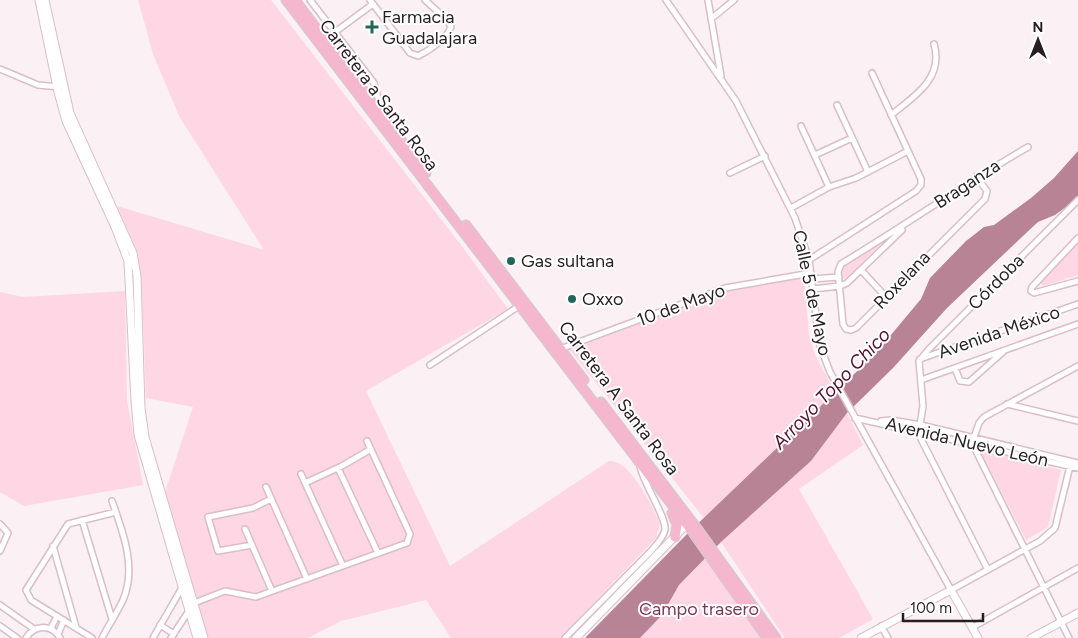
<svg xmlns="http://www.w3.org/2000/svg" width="1078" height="638" viewBox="0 0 1078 638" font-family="Figtree,sans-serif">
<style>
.green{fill:#ffd6e3}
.water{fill:#b88395}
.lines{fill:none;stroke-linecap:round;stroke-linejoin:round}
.minor-casing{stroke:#dabec7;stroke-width:8}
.tertiary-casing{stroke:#dabec7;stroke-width:9}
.primary-casing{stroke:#d0cece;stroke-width:11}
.minor{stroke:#fff;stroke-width:5}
.tertiary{stroke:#fff;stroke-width:7}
.primary{stroke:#f4b7ce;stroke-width:9}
.poi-dot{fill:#226658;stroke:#fff;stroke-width:2}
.labels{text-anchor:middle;stroke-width:4;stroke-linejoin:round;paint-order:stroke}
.poi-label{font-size:18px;fill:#281e21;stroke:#fff;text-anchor:start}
.street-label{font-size:18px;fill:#281e21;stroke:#fff}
.park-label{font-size:18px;fill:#7c3854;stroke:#fff}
.water-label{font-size:19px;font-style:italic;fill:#51112f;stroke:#fff}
</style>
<rect width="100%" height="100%" fill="#fbf0f3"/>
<path class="green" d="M138,0h133l190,245 47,64 -142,82 84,175 159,-105c21,-2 43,45 51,62l-4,15 -96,100h-109l-25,-38 -85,21 -33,17h-100l-43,-146 28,-85 -47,-9 -4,-110 -4,-34 -21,-48 147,44 -85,-134 -26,-62z
M883,242l-38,37 -3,-2 -1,-8 4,-4z
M1078,243v32l-35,11 -2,-3z
M804,277l5,58 7,22 19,35 -131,126 -134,-168 160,-62z
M125,291l2,110 16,84 -119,21 -24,-14v-200l23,5z
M847,413l16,32 -64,44 74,130 -34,19h-54l-64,-96 90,-81z
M979,449l82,21 -13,57 -22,13z
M705,558l57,80h-122l22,-23 17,-30z"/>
<path class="water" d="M1078,151v47l-23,17 -17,7 -14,13 -77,73 -54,60 -46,45 -36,48 -90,81 -42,43 -17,30 -22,23h-55l103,-105 187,-179 46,-55 9,-21 36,-37 18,-14 10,-2 37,-27 23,-20z"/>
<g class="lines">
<g class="minor-casing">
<path id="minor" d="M310,0l64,83 8,29
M370,0l40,53 8,3c11,-5 29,-18 33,-29l-3,-6 -23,-21
M666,0l70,101 59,117 14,42 11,86 10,26 121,218 89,-49 15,-13 15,-62
M708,0l13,76
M711,19l23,-19
M335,32l38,-28
M0,69l38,16 22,2
M837,105l31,67
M891,115c24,-19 53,-37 43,-71
M801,126l28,61
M815,155l37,-17
M730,173l35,-17
M976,176l11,15 -2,8 -129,129 -5,2 -5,-1 -3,-5 -5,-52 3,-8c63,-38 123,-80 187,-117
M791,208l38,-21 27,-9 52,-27
M1078,238l-46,49 -1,4 3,2 44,-12
M809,260l107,-69 5,-6v-6l-49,-106
M861,270l25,27
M812,279l27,-2
M813,289l27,-3 7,-3 55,-53
M560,349l165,-61 86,-15
M920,359l158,-55
M430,365l89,-59
M955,368l5,13 9,1 34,-30
M921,380l157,-56
M1007,404l71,17
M855,418l223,50
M881,421l10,-1 30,5 157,38
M338,468l40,85
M301,474l42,92
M305,483l37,-17 29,-17
M266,487l41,92
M82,520l30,99
M0,524l8,9 -8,18
M245,529l27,62
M252,545l-34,6 -10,-34 45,-9 18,-9
M53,546l23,81
M988,570l-67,-131 -2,-8 4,-25 -4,-45 10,-12 149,-149
M0,605l34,24
M160,625l14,9
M0,626l17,12
M881,626l7,12
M973,627l105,-59
M51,628l6,-12
M58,634l6,-14
M26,638c9,-14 26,-14 34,0
M92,638l-61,-38 -5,-10 42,-66 48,-12
M102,638c6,-12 15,-25 21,-38 14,-32 0,-68 -11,-99
M153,638l30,-52
M171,638l23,-35 31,-12 31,6 151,-54 3,-9 -43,-93
M565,638l87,-88c5,-6 11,-12 13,-20 2,-12 -22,-47 -25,-64
M1069,638l-97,-195 7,-20 5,-6 94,-51"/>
</g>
<g class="tertiary-casing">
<path id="tertiary" d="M39,0l19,92 8,29 49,106 13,34 7,140 3,34 59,203
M45,0l25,113 63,140 4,23 4,132 4,29 59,201
M576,638l110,-113
M861,638l90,-48 27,48
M1031,638l47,-25"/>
</g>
<g class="primary-casing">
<path id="primary" d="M286,0l406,531 75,107
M295,0l131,173
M466,225l118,155
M601,402l95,125 80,111
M672,513l5,12 -2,12"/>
</g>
<use href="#minor" class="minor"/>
<use href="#tertiary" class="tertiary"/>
<use href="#primary" class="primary"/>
</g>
<g class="poi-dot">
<path d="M369.5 19.5h5v5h5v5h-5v5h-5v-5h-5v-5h5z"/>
<circle cx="511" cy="261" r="5"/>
<circle cx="572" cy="299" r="5"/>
</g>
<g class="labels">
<g class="poi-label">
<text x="382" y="23">Farmacia<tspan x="382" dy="21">Guadalajara</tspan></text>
<text x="521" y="267">Gas sultana</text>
<text x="582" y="305">Oxxo</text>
</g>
<g class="street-label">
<text transform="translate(379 95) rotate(53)" y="6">Carretera a Santa Rosa</text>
<text transform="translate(967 184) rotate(-33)" y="6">Braganza</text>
<text transform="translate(902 280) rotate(-46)" y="6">Roxelana</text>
<text transform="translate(996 282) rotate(-45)" y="6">Córdoba</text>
<text transform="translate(812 293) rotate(78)" y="6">Calle 5 de Mayo</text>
<text transform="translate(681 305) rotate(-20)" y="6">10 de Mayo</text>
<text transform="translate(999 332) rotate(-19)" y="6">Avenida México</text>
<text transform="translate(619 398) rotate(53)" y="6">Carretera A Santa Rosa</text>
<text transform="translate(967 442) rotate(13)" y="6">Avenida Nuevo León</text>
</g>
<g class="park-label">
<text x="699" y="615">Campo trasero</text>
</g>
<g class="water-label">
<text transform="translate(831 388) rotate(-46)" y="7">Arroyo Topo Chico</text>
</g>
</g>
<g transform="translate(1038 40)" stroke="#ffffff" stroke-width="4" paint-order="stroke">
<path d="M0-4L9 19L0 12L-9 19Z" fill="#281e21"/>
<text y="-8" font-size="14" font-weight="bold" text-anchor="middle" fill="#281e21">N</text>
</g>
<path d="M903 613v8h80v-8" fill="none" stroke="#281e21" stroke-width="2.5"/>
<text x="910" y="613" font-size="15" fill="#281e21" stroke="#ffffff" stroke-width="4" paint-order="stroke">100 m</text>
</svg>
